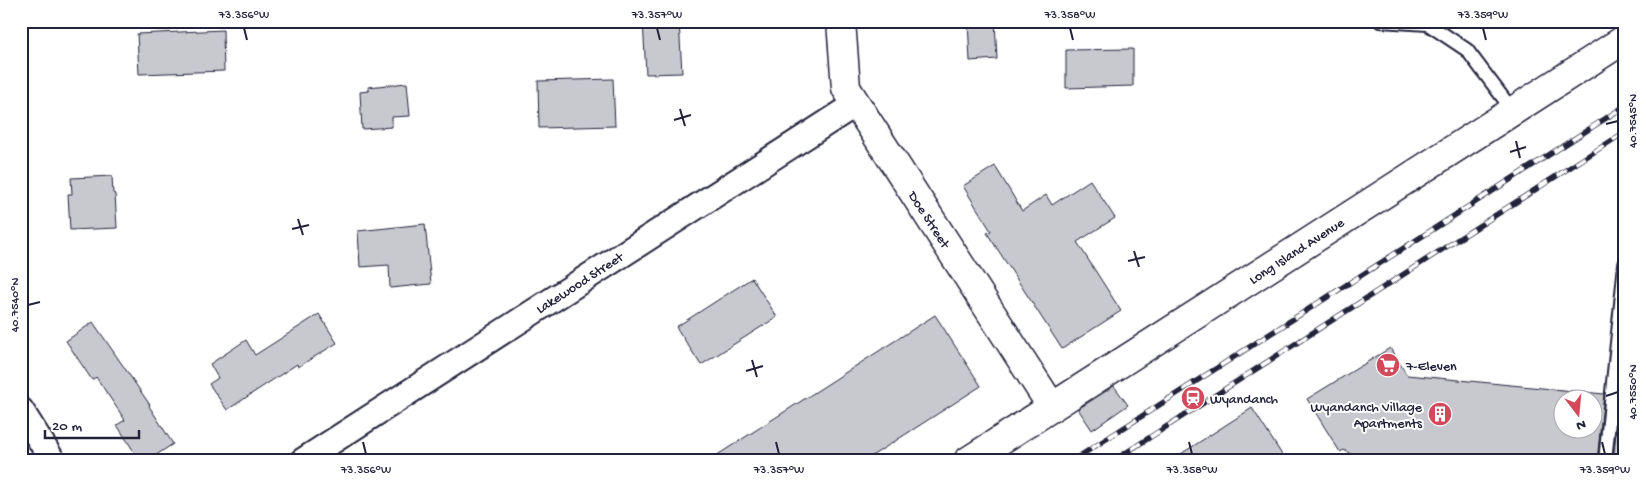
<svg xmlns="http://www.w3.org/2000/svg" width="1646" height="482" viewBox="0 0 1646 482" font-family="'Gochi Hand',sans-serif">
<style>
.building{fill:#c8c8cf;stroke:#22223b;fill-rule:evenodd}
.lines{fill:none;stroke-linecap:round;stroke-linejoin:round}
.lane-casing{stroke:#22223b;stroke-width:16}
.street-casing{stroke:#22223b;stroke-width:28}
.secondary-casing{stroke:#22223b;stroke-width:31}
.lane{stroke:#fff;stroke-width:12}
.street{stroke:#fff;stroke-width:24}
.secondary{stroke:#fff;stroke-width:28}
.rail-casing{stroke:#22223b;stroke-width:5.5}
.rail{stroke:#fff;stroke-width:4;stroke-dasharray:11;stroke-linecap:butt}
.ticks{fill:none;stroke:#22223b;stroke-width:2}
.labels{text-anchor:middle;stroke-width:4;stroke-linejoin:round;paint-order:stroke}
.street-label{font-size:14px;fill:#22223b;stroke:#fff}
.poi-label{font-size:14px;fill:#22223b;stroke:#fff;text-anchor:start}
.neatline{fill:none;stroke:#22223b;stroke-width:2}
.ticks-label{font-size:12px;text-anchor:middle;fill:#22223b}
</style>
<rect width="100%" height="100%" fill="#fff"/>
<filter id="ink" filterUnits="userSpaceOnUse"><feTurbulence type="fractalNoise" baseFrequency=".02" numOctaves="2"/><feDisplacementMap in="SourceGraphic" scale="10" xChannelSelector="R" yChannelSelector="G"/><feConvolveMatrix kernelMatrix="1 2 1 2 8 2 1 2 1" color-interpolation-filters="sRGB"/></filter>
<g filter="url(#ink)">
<path class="building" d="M643,21h36l3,52 -36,1z
M968,21h27l2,38 -27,2z
M223,30l1,41 -85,3 -2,-40z
M1133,49v37l-67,2v-38z
M613,79l2,47 -76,2 -1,-47z
M407,83l3,33 -18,1v10l-30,2 -2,-37 9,-1 -1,-4z
M995,166l27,45 24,-16 6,10 38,-25 25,38 -38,24 44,69 -59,38 -75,-116 4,-2 -28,-45z
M112,176l1,17 2,1 2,34 -47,2 -2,-36h4l-1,-16z
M425,224l6,60 -41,4 -1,-23 -29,2 -2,-36z
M752,278l25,39 -76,48 -25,-38z
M319,314l18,29 -39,24 -1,-3 -70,46 -18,-26 9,-6 -8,-14 36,-24 9,15z
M935,315l46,71 -117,75h-156z
M93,322l57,83 -1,1 24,38 -26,17h-7l-23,-36 8,-5 -29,-43 -4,3 -26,-39z
M1390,348l17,27 197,19 -7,67h-235l-18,-11 -4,2 -33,-53zM1564,400h30v30h-30z
M1114,386l14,19 -36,25 -14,-21z
M1620,396h5v65h-12z
M1252,408l34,53h-116z"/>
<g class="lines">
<g class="lane-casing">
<path id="lane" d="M1380,21l48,3 39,26 46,61
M1605,461l20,-197"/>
</g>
<g class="street-casing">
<path id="street" d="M21,410l32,51
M302,461l554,-357"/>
</g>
<g class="secondary-casing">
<path id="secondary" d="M841,21l5,67 206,319
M968,461l657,-422"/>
</g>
<use href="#lane" class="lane"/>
<use href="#street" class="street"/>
<use href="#secondary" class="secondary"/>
<g class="rail-casing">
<path id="rail" d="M1072,461l553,-355
M1113,461l512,-329"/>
</g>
<use href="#rail" class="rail"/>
</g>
</g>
<path class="ticks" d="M244,28l3,12M657,28l3,12M1070,28l3,12M1483,28l3,12M680,109l5,17M674,120l17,-5M1606,124l12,-3M1516,141l4,17M1510,152l16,-5M298,219l5,16M292,229l17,-4M1134,251l5,16M1128,261l17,-4M28,305l12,-3M752,360l5,17M746,371l17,-5M1606,396l12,-4M363,442l3,12M776,442l3,12M1189,442l3,12M1602,442l3,12"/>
<defs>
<g id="supermarket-disc" transform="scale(1.25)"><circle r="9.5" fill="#d1495b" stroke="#fff"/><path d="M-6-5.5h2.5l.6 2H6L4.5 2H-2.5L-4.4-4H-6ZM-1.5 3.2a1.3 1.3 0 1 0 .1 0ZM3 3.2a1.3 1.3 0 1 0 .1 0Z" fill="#fff"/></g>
<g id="station-disc" transform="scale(1.25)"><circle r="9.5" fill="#d1495b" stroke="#fff"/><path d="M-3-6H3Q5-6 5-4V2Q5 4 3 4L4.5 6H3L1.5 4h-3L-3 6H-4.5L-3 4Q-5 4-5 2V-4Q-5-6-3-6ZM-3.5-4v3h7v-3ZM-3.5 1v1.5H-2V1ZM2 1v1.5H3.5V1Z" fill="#fff"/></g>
<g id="building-disc" transform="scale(1.25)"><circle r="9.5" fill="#d1495b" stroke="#fff"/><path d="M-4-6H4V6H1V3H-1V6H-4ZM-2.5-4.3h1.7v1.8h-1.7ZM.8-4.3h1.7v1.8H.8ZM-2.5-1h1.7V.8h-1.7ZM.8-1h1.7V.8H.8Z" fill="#fff"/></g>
</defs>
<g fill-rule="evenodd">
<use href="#supermarket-disc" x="1388" y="365"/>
<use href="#station-disc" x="1193" y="398"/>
<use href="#building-disc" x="1440" y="414"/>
</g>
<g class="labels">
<g class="street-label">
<text transform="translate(930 219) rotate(57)" y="5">Doe Street</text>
<text transform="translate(1296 250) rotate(-33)" y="5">Long Island Avenue</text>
<text transform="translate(579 282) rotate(-33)" y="5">Lakewood Street</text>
</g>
<g class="poi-label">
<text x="1406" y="370">7-Eleven</text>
<text x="1210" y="403">Wyandanch</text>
<text x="1422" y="411" text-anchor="end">Wyandanch Village<tspan x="1422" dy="16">Apartments</tspan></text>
</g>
</g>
<rect width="1646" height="482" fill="none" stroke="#fff" stroke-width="55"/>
<g transform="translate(1578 414) rotate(164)"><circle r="24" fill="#ffffff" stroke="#a7a7b1"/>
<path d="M0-4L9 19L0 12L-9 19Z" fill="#d1495b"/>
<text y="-8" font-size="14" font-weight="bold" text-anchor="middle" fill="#22223b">N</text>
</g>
<path d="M45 430v8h94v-8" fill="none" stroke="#22223b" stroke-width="2.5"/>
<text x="52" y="430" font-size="15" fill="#22223b" stroke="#ffffff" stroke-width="4" paint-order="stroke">20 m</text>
<rect x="28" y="28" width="1590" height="426" class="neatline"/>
<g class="ticks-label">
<text x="244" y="18">73.356°W</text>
<text x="657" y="18">73.357°W</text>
<text x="1070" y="18">73.358°W</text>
<text x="1483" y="18">73.359°W</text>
<text transform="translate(1632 121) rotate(-90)" y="4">40.7545°N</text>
<text transform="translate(14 305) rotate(-90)" y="4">40.7540°N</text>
<text transform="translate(1632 392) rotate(-90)" y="4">40.7550°N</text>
<text x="366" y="473">73.356°W</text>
<text x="779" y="473">73.357°W</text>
<text x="1192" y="473">73.358°W</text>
<text x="1605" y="473">73.359°W</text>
</g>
</svg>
